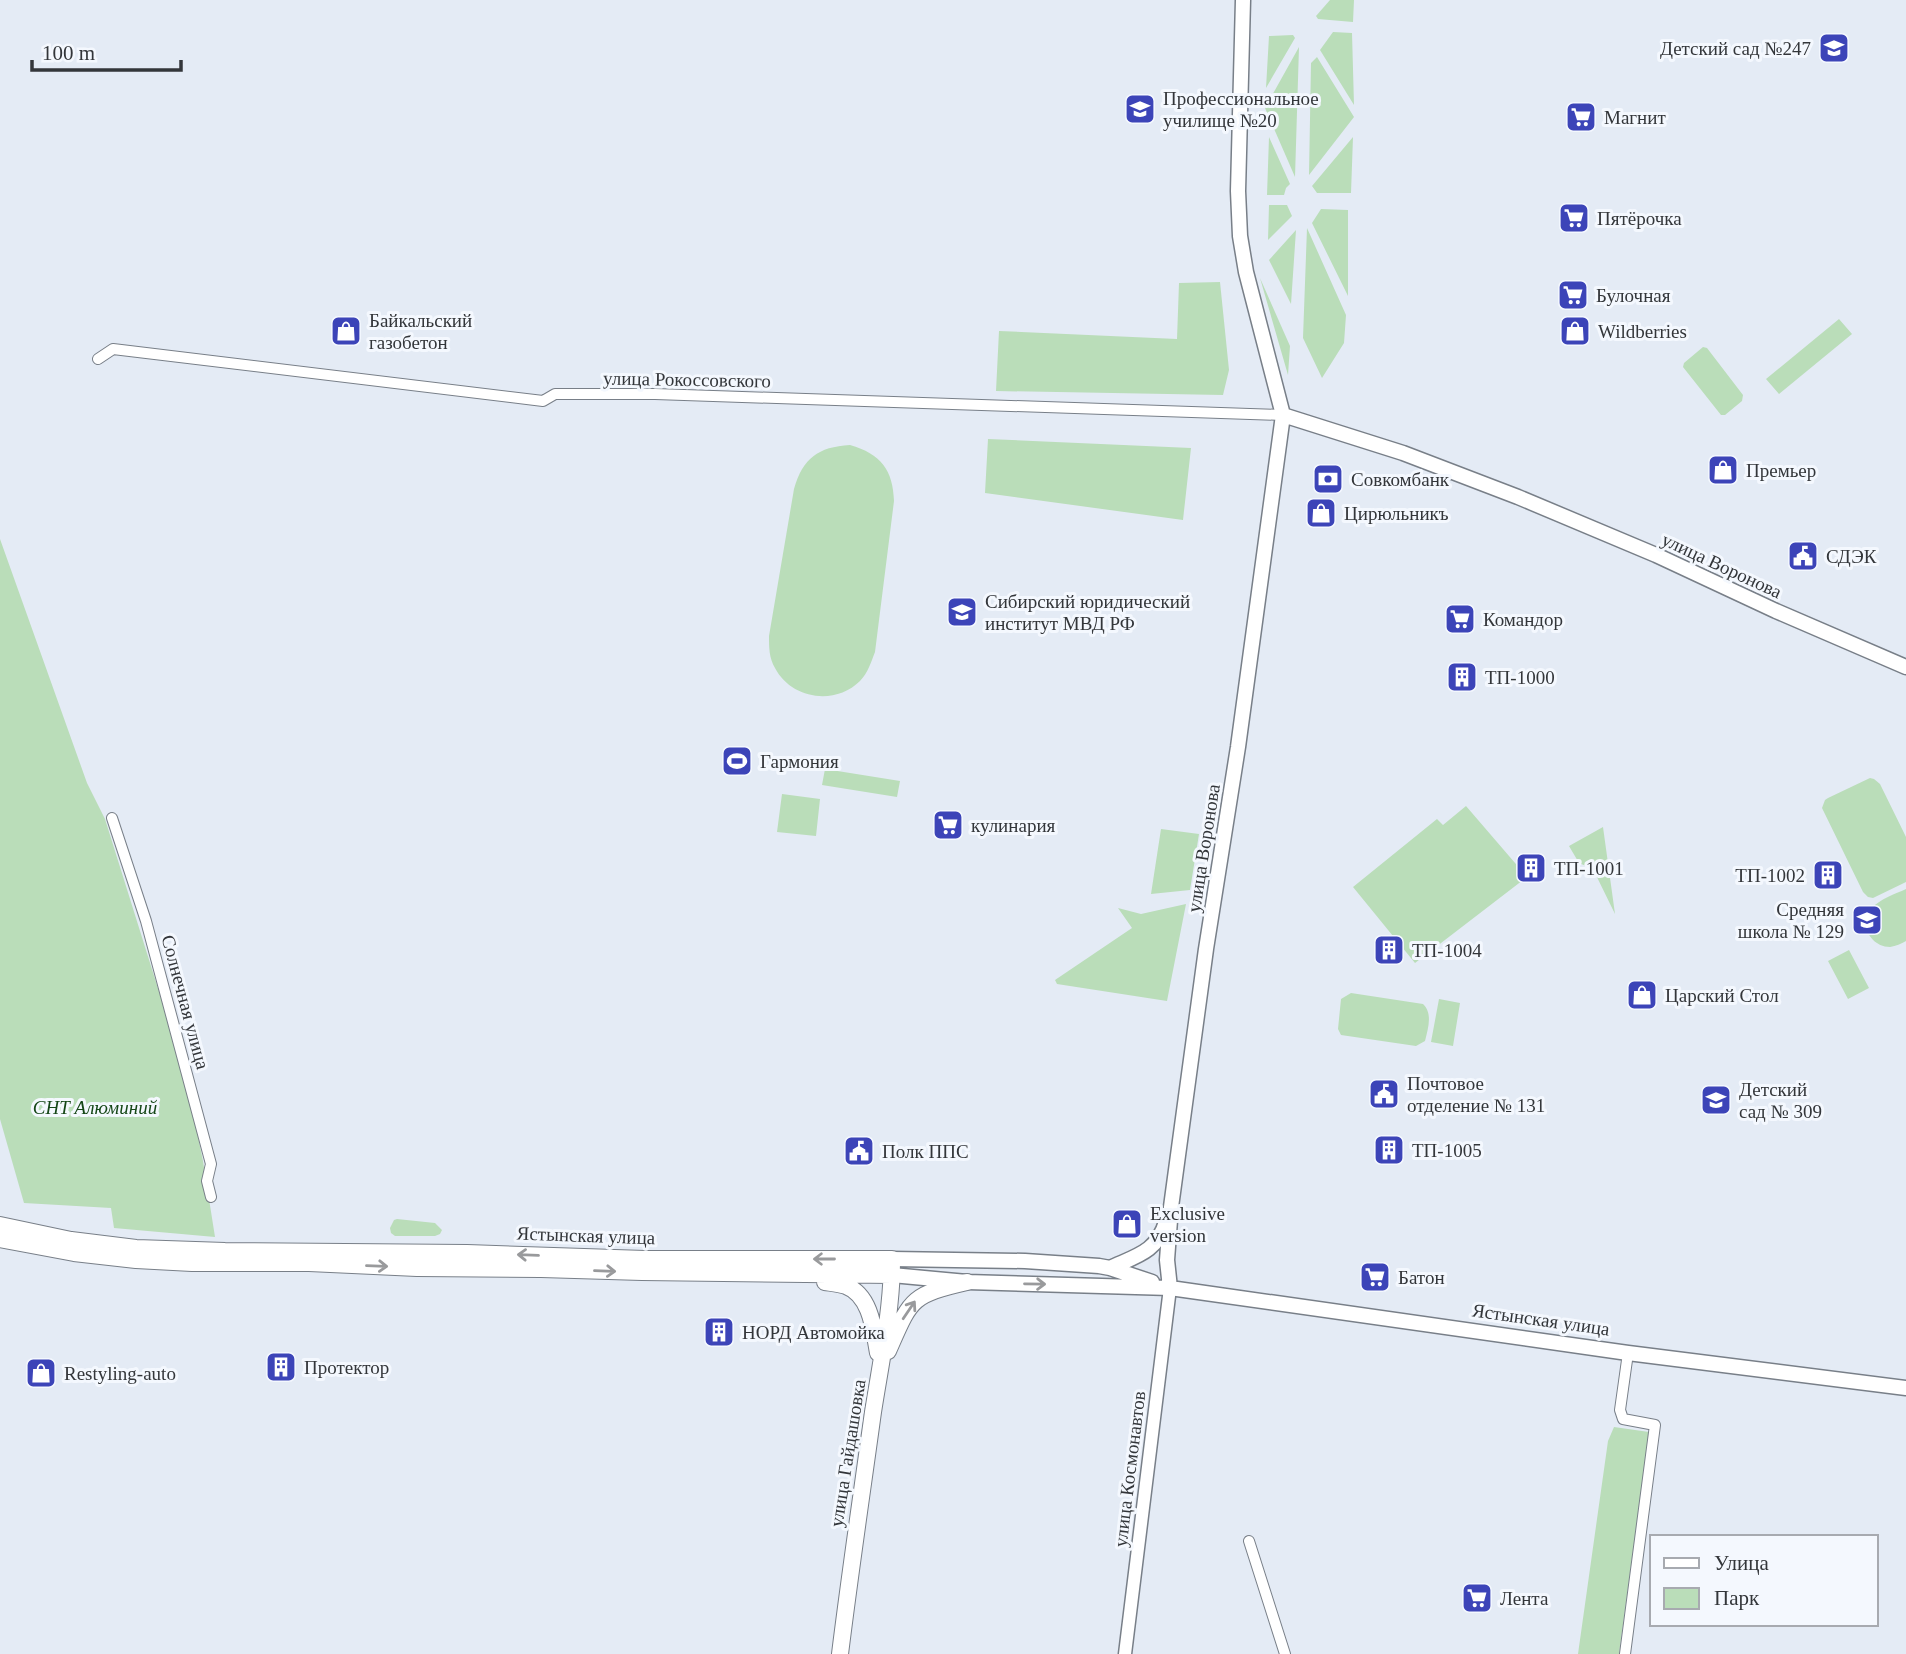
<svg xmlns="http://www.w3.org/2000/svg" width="1906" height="1654" viewBox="0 0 1906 1654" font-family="Georgia,serif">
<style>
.green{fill:#baddb9}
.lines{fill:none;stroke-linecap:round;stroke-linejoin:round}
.minor-casing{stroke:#787f88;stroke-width:12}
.tertiary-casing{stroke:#787f88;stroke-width:15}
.secondary-casing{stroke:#787f88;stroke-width:17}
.primary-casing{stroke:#787f88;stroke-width:18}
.minor{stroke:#fff;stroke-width:10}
.tertiary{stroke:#fff;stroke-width:12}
.secondary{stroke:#fff;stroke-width:14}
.primary{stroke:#fff;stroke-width:16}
.oneway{stroke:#999a9c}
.labels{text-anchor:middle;stroke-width:6;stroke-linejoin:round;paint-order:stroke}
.poi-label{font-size:19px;fill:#33363a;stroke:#f4f8fe;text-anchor:start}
.street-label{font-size:19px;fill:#33363a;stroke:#f4f8fe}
.park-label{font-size:19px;font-style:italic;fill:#154717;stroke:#f4f8fe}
</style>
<rect width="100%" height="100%" fill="#e4ebf5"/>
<path class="green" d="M1330,0h24l-1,22 -35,-3 -2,-3z
M1333,32l19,1 2,72 -34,-55z
M1293,35l2,3 -29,50 3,-52z
M1299,47l-4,130 -30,-69z
M1317,57l37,60 -45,58 2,-112z
M1269,137l21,47 -4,4 -2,7h-17z
M1353,137l-2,56h-34l-5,-7z
M1269,205h18l5,11 -24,24z
M1321,209l27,1v86l-36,-73z
M1307,228l39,87 -2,28 -22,35 -19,-40z
M1296,230l-5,74 -22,-44z
M1260,278l30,68 -2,29z
M1220,282l9,88 -6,25 -227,-4 3,-60 178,8 2,-56z
M1839,319l13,15 -73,60 -13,-15z
M1703,347l4,1 36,47 -1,6 -17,14h-4l-38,-48 1,-4z
M988,439l203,9 -8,72 -198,-27z
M850,445c31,9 43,25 44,56l-19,151c-4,10 -7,21 -15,29 -25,25 -69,18 -85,-13 -6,-10 -6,-21 -6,-32l25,-147c9,-31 24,-42 56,-44z
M0,539l87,244 18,36 81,259 17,83 12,76 -101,-9 -3,-20 -87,-5 -24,-84z
M825,769l75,12 -3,16 -75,-12z
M1870,778l4,1 6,5 26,53v45l-33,16 -5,-1 -5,-5 -41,-84 3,-8 3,-2z
M782,794l38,5 -4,37 -39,-4z
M1466,806l61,71 -112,86 -62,-76 84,-68 6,6z
M1603,827l12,87 -22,-45 -14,-6 -10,-17z
M1161,829l38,5 -9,56 -39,4z
M1906,889v52c-5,3 -10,5 -16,6 -20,0 -32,-24 -18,-39 8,-9 23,-14 34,-19z
M1186,904l-19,97 -110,-17 -2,-4 77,-52 -14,-20 23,6z
M1849,950l20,38 -21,11 -20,-38z
M1351,993l72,11c10,9 5,25 2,37l-9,5 -75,-11 -3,-6 3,-30z
M1439,999l21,4 -7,43 -22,-4z
M397,1219l38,4 7,7 -2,4 -5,2h-40l-4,-3 -1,-5 4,-8z
M1614,1427l35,5 -30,222h-41l30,-213z"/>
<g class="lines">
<g class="minor-casing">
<path id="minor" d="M98,359l15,-10 430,52 12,-7h100l628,21
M112,818l34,103 65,243 -4,17 4,16
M1249,1541l36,113
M1625,1654l30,-229 -32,-6 -3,-9 8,-57"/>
</g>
<g class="tertiary-casing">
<path id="tertiary" d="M1125,1654l45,-366"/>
</g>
<g class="secondary-casing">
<path id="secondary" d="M1283,415l120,38 115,44 138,58 120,56 130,56
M892,1259l133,2 74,5 11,2 42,14
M1110,1268c26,-12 47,-16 56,-46
M892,1275l75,7 203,6 458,65 278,35
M1170,1288l-3,-28 4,-53 35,-258 32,-202 45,-332 -37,-143 -6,-36 -2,-45 5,-191"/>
</g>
<g class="primary-casing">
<path id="primary" d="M0,1225l71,15 65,8 89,3 242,2 178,6h247c0,51 -11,102 -19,153 -11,80 -23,161 -33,242
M0,1239l74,14 62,7 56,3h117l108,5 124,1 101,3 250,3
M825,1282c6,1 15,2 21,4 25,9 28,45 32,67
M888,1351c23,-52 22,-56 79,-69"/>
</g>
<use href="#minor" class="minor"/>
<use href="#tertiary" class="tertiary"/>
<use href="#secondary" class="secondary"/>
<use href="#primary" class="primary"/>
</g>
<defs><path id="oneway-shaft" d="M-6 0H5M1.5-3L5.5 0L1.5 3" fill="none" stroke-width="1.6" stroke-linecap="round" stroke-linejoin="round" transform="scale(1.75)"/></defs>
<g class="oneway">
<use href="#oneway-shaft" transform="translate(528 1255) rotate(-178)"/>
<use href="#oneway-shaft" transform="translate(824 1259) rotate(-180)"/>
<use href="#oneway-shaft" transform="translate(377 1266) rotate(2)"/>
<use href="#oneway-shaft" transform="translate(605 1271) rotate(2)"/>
<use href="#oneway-shaft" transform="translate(1035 1284) rotate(1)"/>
<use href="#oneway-shaft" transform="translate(909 1310) rotate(-56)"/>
</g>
<defs>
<g id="school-square" transform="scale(1.575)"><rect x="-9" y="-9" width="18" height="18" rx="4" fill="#3c44b8" stroke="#f4f8fe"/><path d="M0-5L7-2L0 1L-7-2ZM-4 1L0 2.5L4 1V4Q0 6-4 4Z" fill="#fff"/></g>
<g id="university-square" transform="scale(1.575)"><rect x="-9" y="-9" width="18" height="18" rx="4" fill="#3c44b8" stroke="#f4f8fe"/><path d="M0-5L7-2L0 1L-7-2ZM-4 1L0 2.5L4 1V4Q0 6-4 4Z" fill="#fff"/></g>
<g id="supermarket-square" transform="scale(1.575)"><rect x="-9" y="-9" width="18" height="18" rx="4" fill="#3c44b8" stroke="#f4f8fe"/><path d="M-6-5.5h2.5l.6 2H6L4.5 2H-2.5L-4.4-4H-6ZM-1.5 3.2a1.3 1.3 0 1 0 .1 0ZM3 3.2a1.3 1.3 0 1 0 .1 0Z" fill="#fff"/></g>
<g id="shop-square" transform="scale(1.575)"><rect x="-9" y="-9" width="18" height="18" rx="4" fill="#3c44b8" stroke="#f4f8fe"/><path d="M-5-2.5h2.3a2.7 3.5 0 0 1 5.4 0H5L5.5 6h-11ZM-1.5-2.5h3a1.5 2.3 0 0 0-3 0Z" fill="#fff"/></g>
<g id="bank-square" transform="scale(1.575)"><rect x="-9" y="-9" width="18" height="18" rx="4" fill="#3c44b8" stroke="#f4f8fe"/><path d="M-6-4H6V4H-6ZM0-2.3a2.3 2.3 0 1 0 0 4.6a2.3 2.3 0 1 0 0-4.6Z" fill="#fff"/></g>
<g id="civic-square" transform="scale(1.575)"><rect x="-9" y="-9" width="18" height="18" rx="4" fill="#3c44b8" stroke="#f4f8fe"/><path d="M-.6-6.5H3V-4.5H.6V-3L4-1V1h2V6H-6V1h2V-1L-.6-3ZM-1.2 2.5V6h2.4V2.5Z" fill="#fff"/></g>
<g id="building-square" transform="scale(1.575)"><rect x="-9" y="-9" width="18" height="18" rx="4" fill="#3c44b8" stroke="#f4f8fe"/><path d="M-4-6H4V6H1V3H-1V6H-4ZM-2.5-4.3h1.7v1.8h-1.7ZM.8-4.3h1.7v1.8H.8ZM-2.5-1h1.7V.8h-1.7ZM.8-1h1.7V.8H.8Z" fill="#fff"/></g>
<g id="stadium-square" transform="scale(1.575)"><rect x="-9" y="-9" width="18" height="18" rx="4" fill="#3c44b8" stroke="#f4f8fe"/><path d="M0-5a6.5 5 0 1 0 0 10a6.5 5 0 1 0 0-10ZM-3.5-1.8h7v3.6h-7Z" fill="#fff"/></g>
</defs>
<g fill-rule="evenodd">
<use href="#school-square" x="1834" y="48"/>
<use href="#university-square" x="1140" y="109"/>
<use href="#supermarket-square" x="1581" y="117"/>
<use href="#supermarket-square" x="1574" y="218"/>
<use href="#supermarket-square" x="1573" y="295"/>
<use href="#shop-square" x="346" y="331"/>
<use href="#shop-square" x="1575" y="331"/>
<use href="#shop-square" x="1723" y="470"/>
<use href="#bank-square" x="1328" y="479"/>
<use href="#shop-square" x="1321" y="513"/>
<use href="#civic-square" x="1803" y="556"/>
<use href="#university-square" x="962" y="612"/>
<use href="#supermarket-square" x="1460" y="619"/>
<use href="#building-square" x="1462" y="677"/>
<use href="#stadium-square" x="737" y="761"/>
<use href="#supermarket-square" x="948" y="825"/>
<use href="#building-square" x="1531" y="868"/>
<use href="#building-square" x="1828" y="875"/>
<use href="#school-square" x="1867" y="920"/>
<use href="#building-square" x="1389" y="950"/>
<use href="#shop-square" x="1642" y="995"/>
<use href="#civic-square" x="1384" y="1094"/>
<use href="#school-square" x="1716" y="1100"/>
<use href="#building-square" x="1389" y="1150"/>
<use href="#civic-square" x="859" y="1151"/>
<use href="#shop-square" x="1127" y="1224"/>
<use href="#supermarket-square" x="1375" y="1277"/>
<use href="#building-square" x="719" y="1332"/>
<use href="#building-square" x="281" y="1367"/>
<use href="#shop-square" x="41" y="1373"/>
<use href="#supermarket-square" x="1477" y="1598"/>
</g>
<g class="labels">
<g class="poi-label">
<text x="1811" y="55" text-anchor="end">Детский сад №247</text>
<text x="1163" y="105">Профессиональное<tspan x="1163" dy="22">училище №20</tspan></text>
<text x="1604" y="124">Магнит</text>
<text x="1597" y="225">Пятёрочка</text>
<text x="1596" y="302">Булочная</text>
<text x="369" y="327">Байкальский<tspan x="369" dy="22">газобетон</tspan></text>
<text x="1598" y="338">Wildberries</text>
<text x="1746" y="477">Премьер</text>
<text x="1351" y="486">Совкомбанк</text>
<text x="1344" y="520">Цирюльникъ</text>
<text x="1826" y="563">СДЭК</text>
<text x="985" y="608">Сибирский юридический<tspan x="985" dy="22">институт МВД РФ</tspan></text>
<text x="1483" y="626">Командор</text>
<text x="1485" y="684">ТП-1000</text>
<text x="760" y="768">Гармония</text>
<text x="971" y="832">кулинария</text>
<text x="1554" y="875">ТП-1001</text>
<text x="1805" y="882" text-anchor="end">ТП-1002</text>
<text x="1844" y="916" text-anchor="end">Средняя<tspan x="1844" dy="22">школа № 129</tspan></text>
<text x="1412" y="957">ТП-1004</text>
<text x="1665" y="1002">Царский Стол</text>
<text x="1407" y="1090">Почтовое<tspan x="1407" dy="22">отделение № 131</tspan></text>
<text x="1739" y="1096">Детский<tspan x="1739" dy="22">сад № 309</tspan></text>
<text x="1412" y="1157">ТП-1005</text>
<text x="882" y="1158">Полк ППС</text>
<text x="1150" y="1220">Exclusive<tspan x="1150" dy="22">version</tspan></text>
<text x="1398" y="1284">Батон</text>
<text x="742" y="1339">НОРД Автомойка</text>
<text x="304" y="1374">Протектор</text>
<text x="64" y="1380">Restyling-auto</text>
<text x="1500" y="1605">Лента</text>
</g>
<g class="street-label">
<text transform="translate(687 379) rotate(1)" y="7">улица Рокоссовского</text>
<text transform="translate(1722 565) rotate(25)" y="7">улица Воронова</text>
<text transform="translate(1203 848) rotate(-81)" y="7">улица Воронова</text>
<text transform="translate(186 1002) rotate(75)" y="7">Солнечная улица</text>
<text transform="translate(586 1235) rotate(2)" y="7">Ястынская улица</text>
<text transform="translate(1541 1319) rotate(8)" y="7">Ястынская улица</text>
<text transform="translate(847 1453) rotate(-81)" y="7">улица Гайдашовка</text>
<text transform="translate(1129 1469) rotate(-83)" y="7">улица Космонавтов</text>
</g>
<g class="park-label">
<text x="95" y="1114">СНТ Алюминий</text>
</g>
</g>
<rect x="1650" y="1535" width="228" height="91" fill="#f4f8fe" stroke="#a7aab0" stroke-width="2"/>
<rect x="1664" y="1558" width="35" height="10" fill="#ffffff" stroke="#a7aab0" stroke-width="2"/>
<text x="1714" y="1570" font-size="21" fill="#33363a">Улица</text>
<rect x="1664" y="1588" width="35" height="21" fill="#baddb9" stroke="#a7aab0" stroke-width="2"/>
<text x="1714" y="1605" font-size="21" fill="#33363a">Парк</text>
<path d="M32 60v10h149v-10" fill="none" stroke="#33363a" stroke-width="3.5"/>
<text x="42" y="60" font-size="21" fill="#33363a" stroke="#f4f8fe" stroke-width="5" paint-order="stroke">100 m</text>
</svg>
